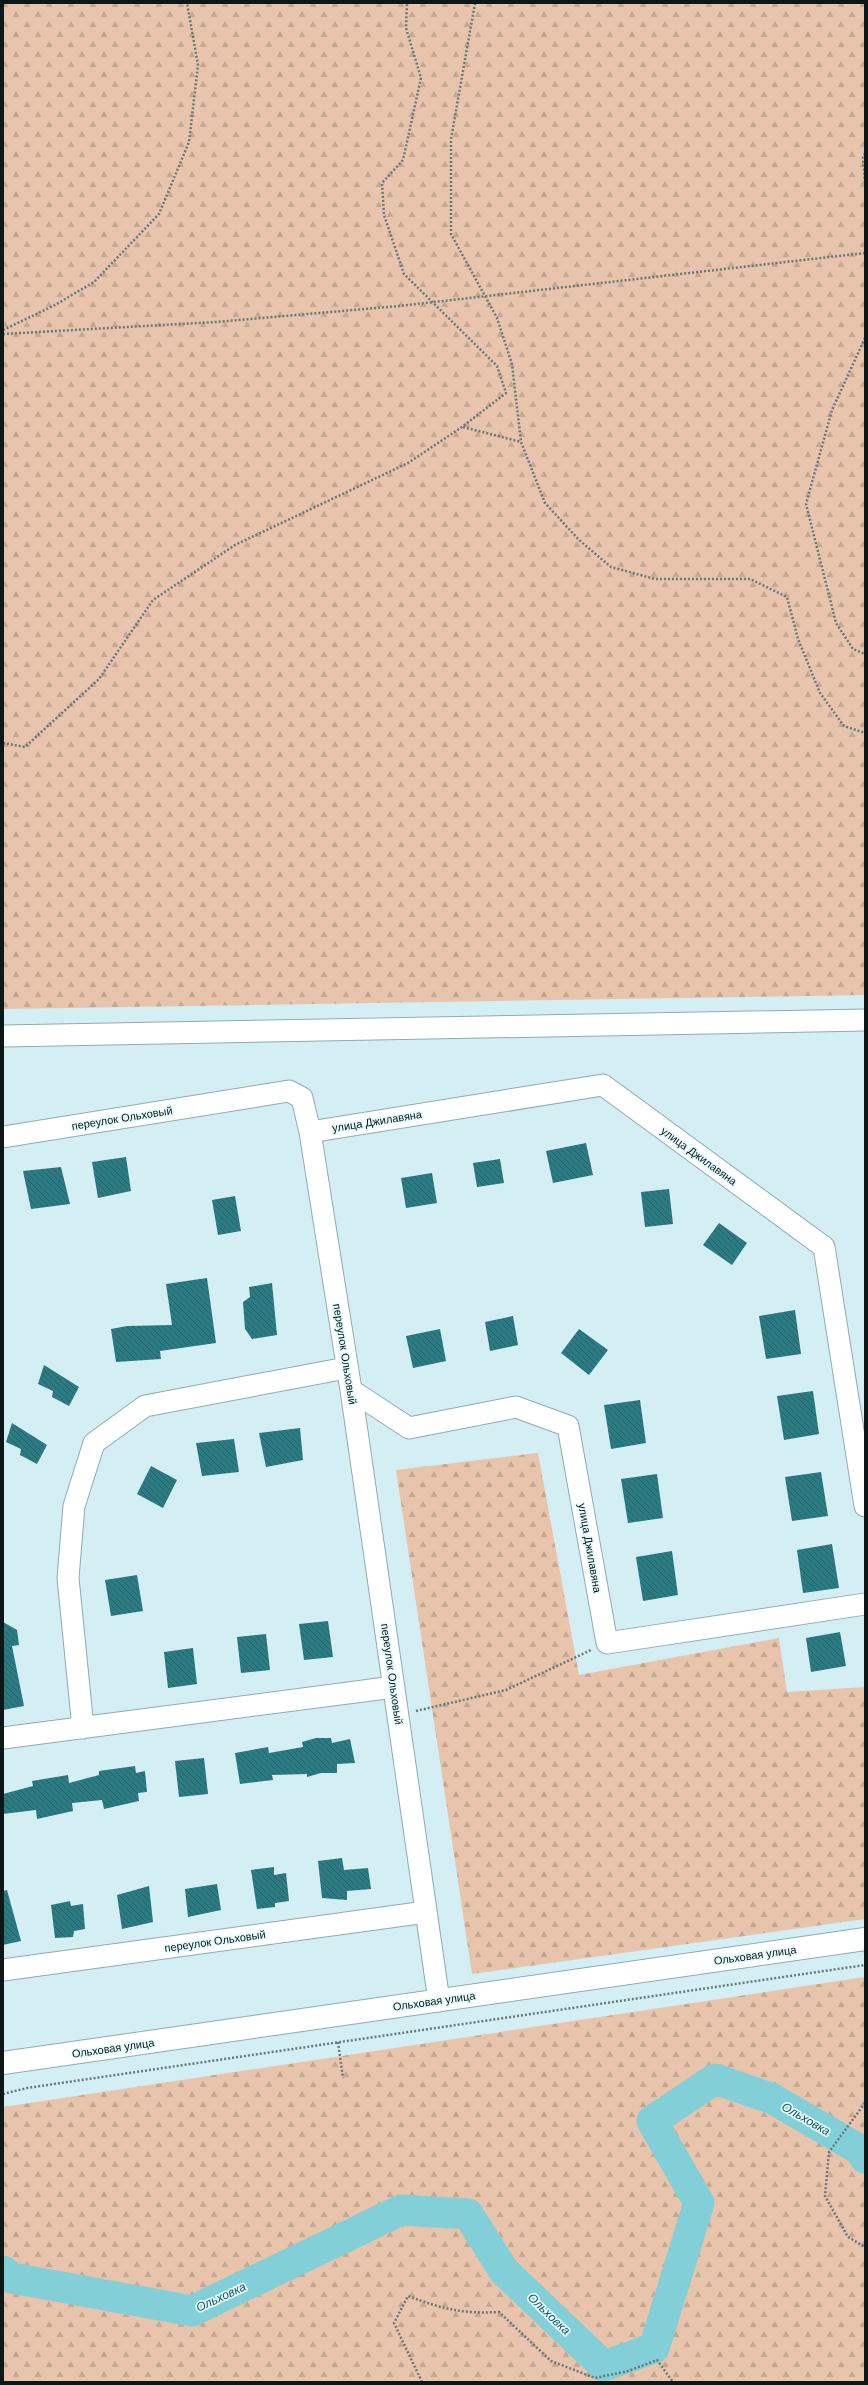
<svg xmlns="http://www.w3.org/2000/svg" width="868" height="2385" viewBox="0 0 868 2385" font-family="Arial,sans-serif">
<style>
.forest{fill:url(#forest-firs)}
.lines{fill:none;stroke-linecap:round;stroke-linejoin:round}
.river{stroke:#83cfd7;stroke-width:31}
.building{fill:url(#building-back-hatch)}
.street-casing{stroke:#90abae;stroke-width:23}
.secondary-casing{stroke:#90abae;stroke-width:24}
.path{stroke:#67797c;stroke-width:2.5;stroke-dasharray:2 2;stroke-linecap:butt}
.street{stroke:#fff;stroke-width:21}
.secondary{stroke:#fff;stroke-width:22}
.labels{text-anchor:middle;stroke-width:3.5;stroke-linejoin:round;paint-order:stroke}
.street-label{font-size:11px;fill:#0d1718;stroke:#e5fcfe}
.water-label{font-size:12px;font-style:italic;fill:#12545a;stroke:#e5fcfe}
</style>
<defs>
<pattern id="forest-firs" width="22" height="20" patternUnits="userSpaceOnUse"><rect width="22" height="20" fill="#e7c4ab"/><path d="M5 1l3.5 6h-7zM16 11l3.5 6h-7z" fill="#c5a892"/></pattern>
<pattern id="building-back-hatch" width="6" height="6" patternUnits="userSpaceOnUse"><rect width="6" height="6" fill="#2d7b82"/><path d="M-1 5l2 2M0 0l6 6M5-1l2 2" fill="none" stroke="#256469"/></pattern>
</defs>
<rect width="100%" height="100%" fill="#d3eff3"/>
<path class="forest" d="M3,3h862v992l-862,14z
M538,1453l41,222 200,-37 8,54 78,-5v232l-393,55 -76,-504z
M865,1977v405h-862v-275z"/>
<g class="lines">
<path class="river" d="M3,2271l9,7 180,33 209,-101 67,4 36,57 100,95 50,-18 45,-145 -47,-82 63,-42 58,20 87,51 5,8"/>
</g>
<path class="building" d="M586,1143l7,32 -40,8 -7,-32z
M126,1157l5,34 -33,7 -6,-36z
M500,1159l4,24 -27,4 -4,-24z
M61,1167l9,37 -39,5 -8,-38z
M432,1173l5,30 -31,5 -5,-30z
M669,1189l4,35 -28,3 -4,-35z
M235,1196l6,35 -23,4 -6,-35z
M719,1223l28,20 -15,22 -29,-20z
M207,1278l9,65 -56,8 1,8 -45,3 -5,-33 16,-3 45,-1 -6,-41z
M272,1283l5,52 -25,4 -7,-10 -2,-27 7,-5 -1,-10z
M795,1310l6,44 -35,5 -7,-43z
M513,1316l5,29 -28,6 -5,-29z
M440,1329l6,32 -33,7 -7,-32z
M579,1329l29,21 -19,25 -28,-22z
M44,1365l35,22 -10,19 -17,-9 1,-6 -15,-7z
M813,1391l6,43 -35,6 -7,-44z
M640,1400l6,43 -35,6 -7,-44z
M12,1423l35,22 -10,19 -17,-9 1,-6 -15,-7z
M300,1428l3,32 -37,7 -7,-34z
M234,1439l5,33 -37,4 -6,-33z
M151,1466l26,14 -14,28 -26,-14z
M821,1472l7,44 -36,5 -7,-44z
M657,1474l6,44 -35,5 -7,-44z
M832,1544l7,44 -36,5 -6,-43z
M672,1551l6,44 -35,6 -7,-44z
M137,1575l6,36 -32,5 -6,-36z
M328,1621l5,36 -29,3 -5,-36z
M3,1622l14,8 2,15 -7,1 12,60 -21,4z
M840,1632l6,34 -35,6 -5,-34z
M266,1634l4,36 -29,3 -4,-36z
M193,1648l4,36 -29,4 -4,-36z
M316,1738h15l1,5 18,-4 5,24 -18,1v9h-16l-14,4v-3l-35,1 1,5 -33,4 -5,-31 33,-6 1,6 34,-6 -1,-5z
M204,1758l4,36 -29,3 -4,-36z
M135,1766l1,7 9,-2 2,21 -9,1 1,8 -35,8 -2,-9 -30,3 1,8 -36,8 -1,-9 -33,4v-20l30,-8 -1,-5 36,-6 1,8 30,-8v-4z
M342,1858l2,12 24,-2 3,21 -24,2v9l-25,-2 -4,-37z
M274,1867v8l12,-2 3,28 -14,2v4l-18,2 -6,-39z
M217,1884l4,26 -33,7 -3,-28z
M149,1886l4,36 -31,7 -5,-34z
M7,1890l14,51 -18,4v-54z
M70,1901l1,5 12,-2 2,25 -11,2 -1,6 -18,1 -4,-33z"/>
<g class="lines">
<g class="street-casing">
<path id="street" d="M3,1036l862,-16
M310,1132l293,-47 221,162 41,259
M3,1137l286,-46 13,7 8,34 41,258 88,611
M351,1390l58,38 107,-21 52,19 39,217 258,-39
M83,1728l-15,-150 6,-72 20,-63 51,-37 201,-38
M3,1738l391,-51
M3,1970l423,-58"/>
</g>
<g class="secondary-casing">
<path id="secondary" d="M3,2063l862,-124"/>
</g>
<path class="path" d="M475,3l-24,136v95l46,84 15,46 9,78 24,61 34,37 32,27 44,12h95l37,18 11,42 22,54 24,33 21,7
M865,153l-2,5 2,25
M3,330l52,-25 39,-23 65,-68 30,-72 9,-77 -11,-62
M3,334l213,-12 183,-16 466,-53
M865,338l-33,72 -26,94 30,119 17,26 12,5
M463,427l58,15
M3,743l22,4 74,-68 54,-79 82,-55 173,-82 54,-36 44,-34 -9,-27 -93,-92 -20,-59 -2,-32 21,-23 18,-82 -15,-50 1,-25
M416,1711l90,-21 85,-40
M338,2042l5,36
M3,2094l24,-6 838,-123
M865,2103l-36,49 -4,44 23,41 17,10
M422,2382l-28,-59 14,-27c35,13 53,18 91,16l52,49 44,17 33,-7 29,-11 16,22"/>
<use href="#street" class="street"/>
<use href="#secondary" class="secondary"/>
</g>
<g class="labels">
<g class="street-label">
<text transform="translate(122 1118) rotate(-9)" y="4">переулок Ольховый</text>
<text transform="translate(377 1121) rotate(-9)" y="4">улица Джилавяна</text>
<text transform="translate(699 1156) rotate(36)" y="4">улица Джилавяна</text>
<text transform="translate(345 1354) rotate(81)" y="4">переулок Ольховый</text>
<text transform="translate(590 1548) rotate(80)" y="4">улица Джилавяна</text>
<text transform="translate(392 1674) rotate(82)" y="4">переулок Ольховый</text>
<text transform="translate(215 1941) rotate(-8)" y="4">переулок Ольховый</text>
<text transform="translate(755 1955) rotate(-8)" y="4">Ольховая улица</text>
<text transform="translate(434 2001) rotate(-8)" y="4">Ольховая улица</text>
<text transform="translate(113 2048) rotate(-8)" y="4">Ольховая улица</text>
</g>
<g class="water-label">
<text transform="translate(806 2119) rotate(30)" y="4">Ольховка</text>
<text transform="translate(221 2297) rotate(-25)" y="4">Ольховка</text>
<text transform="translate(549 2314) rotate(44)" y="4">Ольховка</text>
</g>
</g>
<rect width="868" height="2385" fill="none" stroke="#0d1718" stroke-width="8"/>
</svg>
